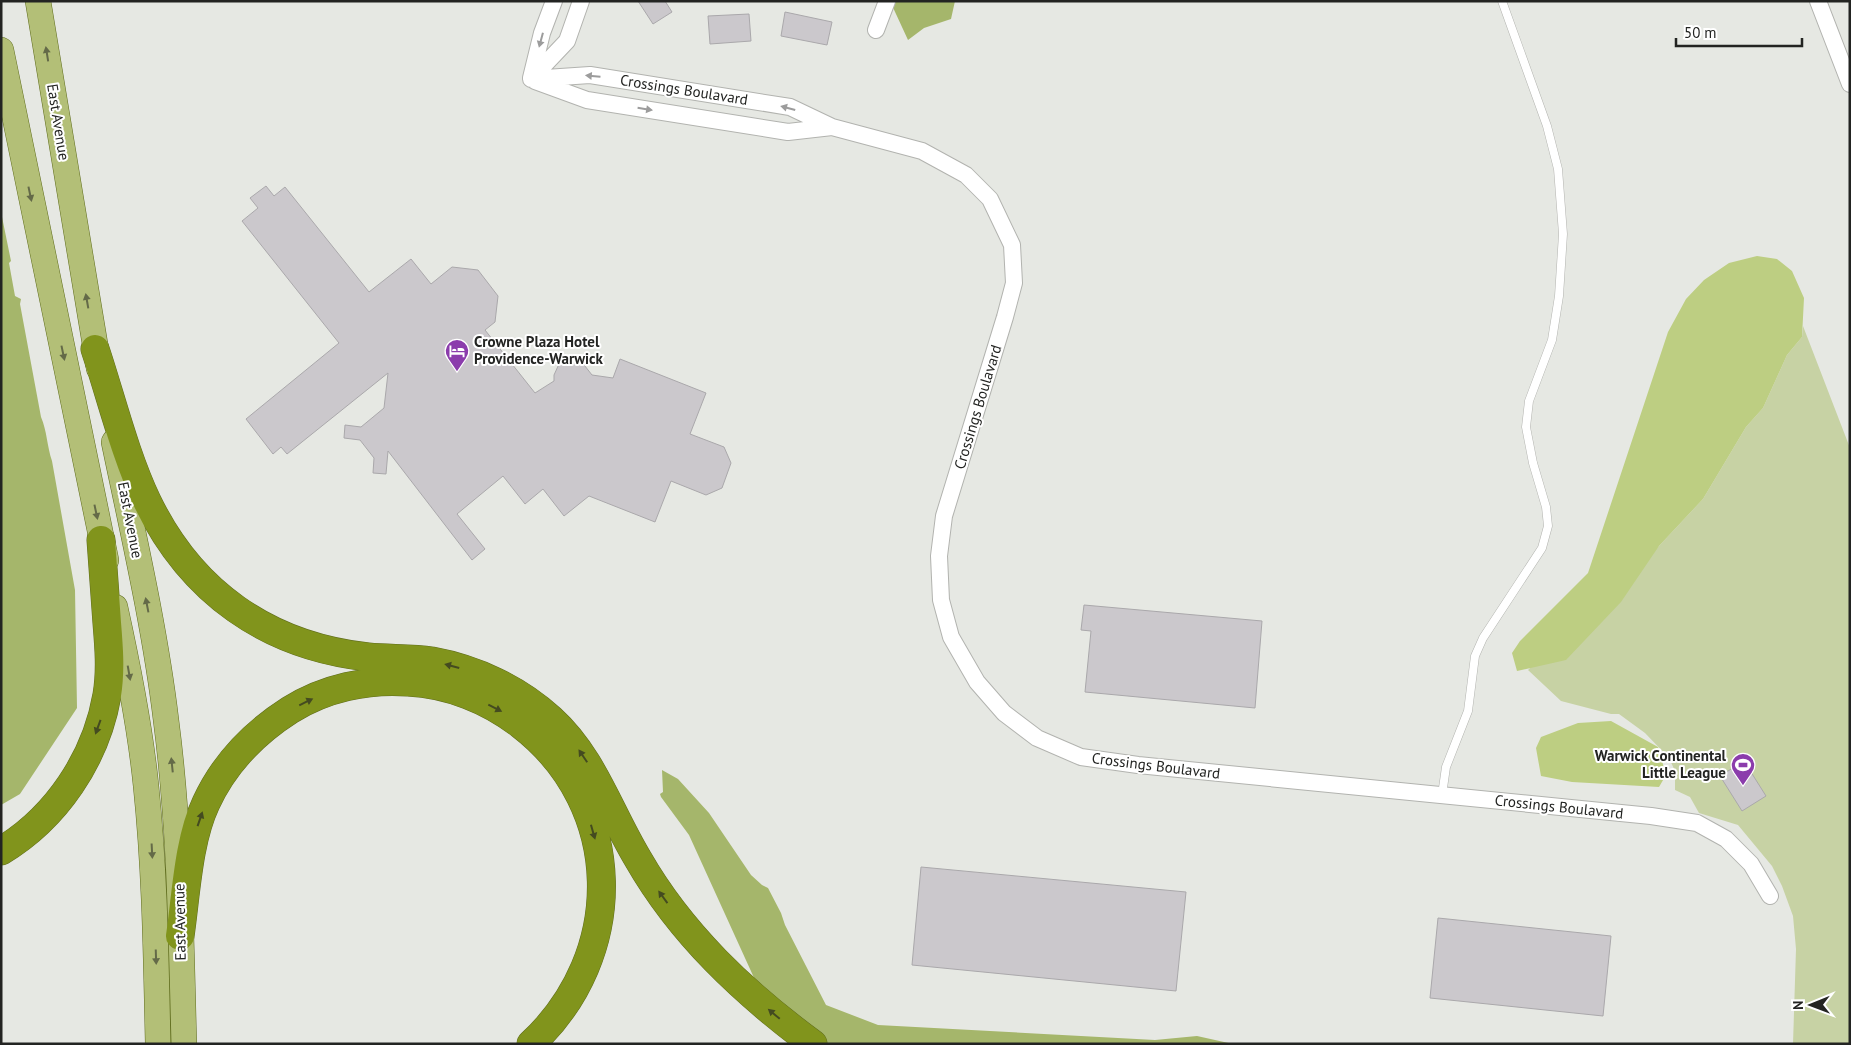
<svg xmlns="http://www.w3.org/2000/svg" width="1851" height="1045" viewBox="0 0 1851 1045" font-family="'PT Sans',sans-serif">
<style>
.green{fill:#c7d2a4}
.forest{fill:#a5b66b}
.water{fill:#bdce82}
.building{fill:#cbc8cc;stroke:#aaa8ab}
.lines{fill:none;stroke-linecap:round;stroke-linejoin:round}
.lane-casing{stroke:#b2b3af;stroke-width:9}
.street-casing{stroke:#b2b3af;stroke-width:18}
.primary-casing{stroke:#606d1e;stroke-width:26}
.highway-casing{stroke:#606d1e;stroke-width:29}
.lane{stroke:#fff;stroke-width:8}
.street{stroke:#fff;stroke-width:16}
.primary{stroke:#b3bf77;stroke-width:25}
.highway{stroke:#81941c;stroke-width:28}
.oneway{fill:#9c9c9c}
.oneway2{fill:#646a48}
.oneway3{fill:#444b20}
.labels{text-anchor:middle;stroke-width:4;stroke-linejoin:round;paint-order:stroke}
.street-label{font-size:15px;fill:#232422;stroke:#fff}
.poi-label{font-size:15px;font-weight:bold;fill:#232422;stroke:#fff;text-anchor:start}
</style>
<rect width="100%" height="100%" fill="#e6e8e3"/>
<path class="green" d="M1803,326l47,122v596h-57l3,-95 -3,-33 -11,-30 -10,-20 -34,-41 -39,-12 -9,-16 -15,-7v-19l-6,-13 -24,-25 -26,-19h-8l-50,-13 -33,-31 131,-124 44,-47 43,-72 17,-19 24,-53 15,-18z"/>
<path class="forest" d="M890,1h65l-4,18 -27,9 -16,12z
M1,212l10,49 -2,2 6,33 6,3 -1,5 21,113c6,14 6,29 11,44l23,129 2,118 -57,86 -19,11z
M662,770l16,9 31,34 42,62 11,10 6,3 13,25 4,12 41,80 52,20 277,15 42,-4 36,8h-412l-56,-42 -76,-167 -28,-38 -1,-3 3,-2z"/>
<path class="water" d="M1757,256l20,3 15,12 12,27 -2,39 -15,18 -24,53 -17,19 -43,72 -44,47 -38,56 -55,58 -49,11 -5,-18 8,-12 68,-68 80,-241 18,-33 18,-19 25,-17z
M1611,721l47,26 8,28 -7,12 -87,-5 -31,-6 -5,-28 5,-11 37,-14z"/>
<path class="building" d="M638,1h27l7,11 -19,12z
M785,12l47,10 -5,23 -46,-9z
M749,14l2,27 -41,3 -2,-28z
M266,186l8,10 11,-9 84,105 42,-33 20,25 21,-17 26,3 20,26 -3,26 -10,8 50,63 19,-12v-6l5,-11 11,-5 11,2 11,14 21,3 7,-19 86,34 -16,41 34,13 7,16 -9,25 -16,7 -35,-14 -16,41 -66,-26 -25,20 -21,-27 -18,15 -22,-28 -46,38 28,35 -13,11 -84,-109 -2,23 -13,-1 1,-15 -14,-18 -16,-2 1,-13 16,2 23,-19 4,-35 -101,81 -6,-7 -8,7 -27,-35 93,-76 -97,-122 16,-13 -8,-10z
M1084,605l178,16 -7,87 -170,-16 6,-61 -10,-1z
M1744,761l22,35 -24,15 -22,-35z
M921,867l265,25 -10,99 -264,-26z
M1438,918l173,18 -8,80 -173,-18z"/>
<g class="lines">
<g class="lane-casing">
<path id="lane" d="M1442,795l4,-28 22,-56 7,-55 8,-18 59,-90 6,-22 -2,-19 -13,-44 -7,-36 3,-26 23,-61 7,-44 4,-62 -5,-65 -11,-43 -45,-125"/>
</g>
<g class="street-casing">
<path id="street" d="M1818,1l32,83
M876,30l11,-29
M531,78l11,-45 12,-32
M531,79l59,-4 200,32 42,20 90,24 44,24 24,24 22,46 2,38 -9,34 -61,199 -5,40 2,44 10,37 26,45 27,31 33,25 44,19 57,8 513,51 46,7 29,16 25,25 19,32
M531,79l36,-38 14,-40
M535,81l52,19 201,32 44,-5"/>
</g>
<g class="primary-casing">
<path id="primary" d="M38,1l61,367
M1,50l105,510
M114,442c19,91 41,186 52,278 14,107 15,216 18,324
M115,607c13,59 25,119 31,179 9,86 10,172 12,258"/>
</g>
<g class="highway-casing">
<path id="highway" d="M95,349c16,48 30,106 52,152 44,91 120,145 221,156 21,2 43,1 64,4 44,8 86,28 119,58 42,38 58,92 87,140 43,75 106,134 175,185
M1,851c55,-33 95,-92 106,-156 4,-24 2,-48 0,-72 -2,-28 -4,-56 -6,-83
M180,936c6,-41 8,-95 26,-133 18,-39 48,-70 84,-93 35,-22 77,-31 118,-28 41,2 81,18 113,43 105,81 106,230 10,319"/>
</g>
<use href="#lane" class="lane"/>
<use href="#street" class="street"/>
<use href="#primary" class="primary"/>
<use href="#highway" class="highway"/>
</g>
<defs><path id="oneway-solid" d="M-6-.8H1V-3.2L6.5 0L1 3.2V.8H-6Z" transform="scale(1.25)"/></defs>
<g class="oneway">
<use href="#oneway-solid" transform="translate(541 40) rotate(105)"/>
<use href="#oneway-solid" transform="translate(593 76) rotate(-175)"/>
<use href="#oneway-solid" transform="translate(788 108) rotate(-165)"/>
<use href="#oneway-solid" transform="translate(645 109) rotate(9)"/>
</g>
<g class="oneway2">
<use href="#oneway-solid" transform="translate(47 54) rotate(-99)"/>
<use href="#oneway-solid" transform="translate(30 194) rotate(78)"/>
<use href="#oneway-solid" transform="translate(87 301) rotate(-100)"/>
<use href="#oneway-solid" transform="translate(63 353) rotate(78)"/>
<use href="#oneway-solid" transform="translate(96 512) rotate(78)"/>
<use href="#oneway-solid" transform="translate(147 605) rotate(-101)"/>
<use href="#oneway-solid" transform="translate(129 673) rotate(80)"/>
<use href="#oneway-solid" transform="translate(172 765) rotate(-96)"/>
<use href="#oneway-solid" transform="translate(152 851) rotate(87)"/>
<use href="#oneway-solid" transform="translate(156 957) rotate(88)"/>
</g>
<g class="oneway3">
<use href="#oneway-solid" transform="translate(452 666) rotate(-165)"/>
<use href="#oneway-solid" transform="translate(306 702) rotate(-26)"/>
<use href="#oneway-solid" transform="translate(495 708) rotate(27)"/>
<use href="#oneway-solid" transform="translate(98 727) rotate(110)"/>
<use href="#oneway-solid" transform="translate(583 756) rotate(-124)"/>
<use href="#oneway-solid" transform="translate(200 819) rotate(-71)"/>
<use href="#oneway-solid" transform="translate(593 832) rotate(74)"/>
<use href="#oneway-solid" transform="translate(663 897) rotate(-126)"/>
<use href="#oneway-solid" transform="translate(774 1014) rotate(-140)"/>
</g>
<defs>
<g id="hotel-pin" transform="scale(1.25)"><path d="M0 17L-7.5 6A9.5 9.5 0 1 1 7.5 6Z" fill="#8b3cac" stroke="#fff"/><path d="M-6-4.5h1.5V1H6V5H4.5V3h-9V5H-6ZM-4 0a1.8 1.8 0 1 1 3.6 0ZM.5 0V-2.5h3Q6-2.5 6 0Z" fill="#fff"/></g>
<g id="stadium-pin" transform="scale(1.25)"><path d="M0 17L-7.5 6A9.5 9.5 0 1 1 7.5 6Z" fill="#8b3cac" stroke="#fff"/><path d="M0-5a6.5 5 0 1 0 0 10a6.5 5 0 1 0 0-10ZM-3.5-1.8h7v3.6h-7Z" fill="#fff"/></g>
</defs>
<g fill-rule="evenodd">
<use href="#hotel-pin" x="457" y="351"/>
<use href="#stadium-pin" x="1743" y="765"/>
</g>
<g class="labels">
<g class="street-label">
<text transform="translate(684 90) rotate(9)" y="5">Crossings Boulavard</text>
<text transform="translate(58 122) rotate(81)" y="5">East Avenue</text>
<text transform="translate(978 407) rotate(-73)" y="5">Crossings Boulavard</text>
<text transform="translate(130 520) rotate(79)" y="5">East Avenue</text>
<text transform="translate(1156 766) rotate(7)" y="5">Crossings Boulavard</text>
<text transform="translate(1559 807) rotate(6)" y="5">Crossings Boulavard</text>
<text transform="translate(180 922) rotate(-91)" y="5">East Avenue</text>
</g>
<g class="poi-label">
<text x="474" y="347">Crowne Plaza Hotel<tspan x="474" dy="17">Providence-Warwick</tspan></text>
<text x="1726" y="761" text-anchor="end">Warwick Continental<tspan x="1726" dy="17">Little League</tspan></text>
</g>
</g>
<rect width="1851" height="1045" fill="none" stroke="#232422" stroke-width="5"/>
<g transform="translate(1811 1005) rotate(269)" stroke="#ffffff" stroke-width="4" paint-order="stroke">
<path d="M0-4L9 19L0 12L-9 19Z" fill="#232422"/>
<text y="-8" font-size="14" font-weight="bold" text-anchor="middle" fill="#232422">N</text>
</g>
<path d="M1676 38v8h126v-8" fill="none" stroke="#232422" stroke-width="2.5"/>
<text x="1684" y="38" font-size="15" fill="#232422" stroke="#ffffff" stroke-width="4" paint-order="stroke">50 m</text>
</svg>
